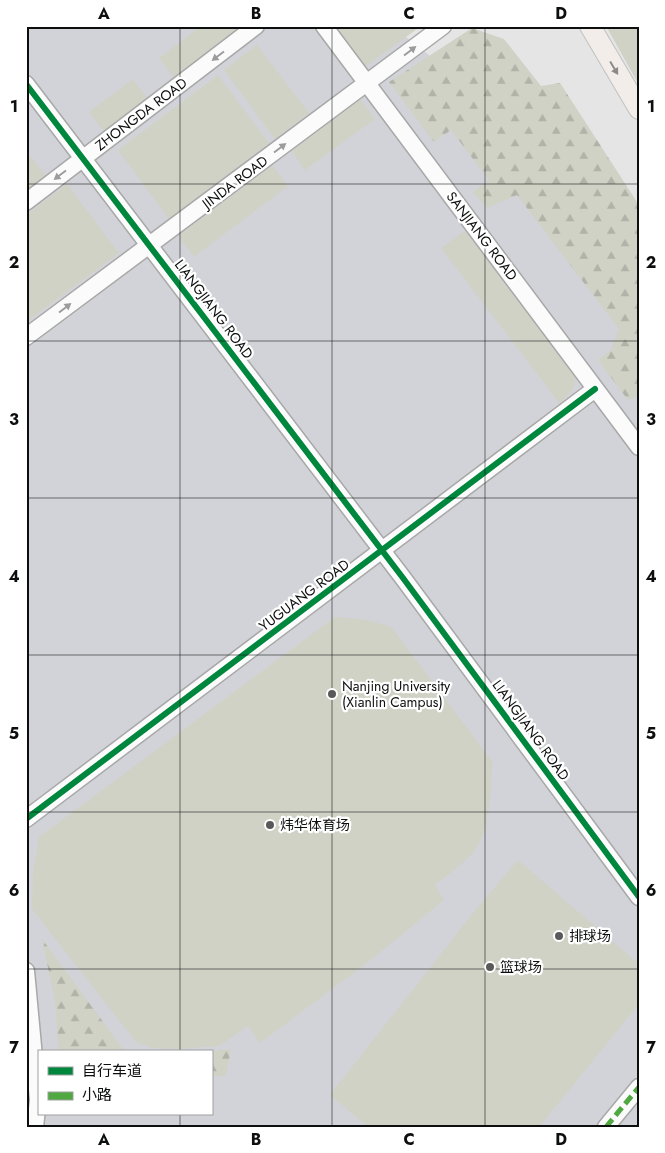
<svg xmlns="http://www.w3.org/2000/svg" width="665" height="1153" viewBox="0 0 665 1153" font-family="Jost,'Noto Sans SC',sans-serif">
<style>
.built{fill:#d2d3d8;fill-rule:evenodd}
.green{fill:#d0d2c5}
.forest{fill:url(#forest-firs)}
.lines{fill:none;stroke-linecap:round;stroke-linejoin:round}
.minor-casing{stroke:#a8a8a8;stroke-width:19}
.major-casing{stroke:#c0c1c1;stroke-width:22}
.minor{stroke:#fbfbfb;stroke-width:16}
.major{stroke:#f3edea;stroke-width:20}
.quiet{stroke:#50a841;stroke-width:5;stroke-dasharray:10 5;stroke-linecap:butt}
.cycleway-casing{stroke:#fff;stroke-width:9}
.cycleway{stroke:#00873e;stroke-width:6}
.oneway{fill:#9c9c9c}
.oneway2{fill:#8c8987}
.grid{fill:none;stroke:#0d0e0e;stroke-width:1;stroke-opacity:0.55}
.poi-dot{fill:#59595a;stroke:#fff;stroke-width:2}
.labels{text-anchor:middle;stroke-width:4.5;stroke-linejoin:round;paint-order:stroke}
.street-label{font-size:14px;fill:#0d0e0e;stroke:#fff}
.poi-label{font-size:14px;fill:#0d0e0e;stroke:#fff;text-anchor:start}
.neatline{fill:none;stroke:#0d0e0e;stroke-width:2}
.grid-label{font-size:16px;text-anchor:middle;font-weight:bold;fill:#0d0e0e}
</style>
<defs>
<pattern id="forest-firs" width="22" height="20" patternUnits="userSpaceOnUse" patternTransform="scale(1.25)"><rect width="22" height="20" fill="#d0d2c5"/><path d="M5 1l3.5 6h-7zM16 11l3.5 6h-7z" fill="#b1b3a8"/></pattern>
</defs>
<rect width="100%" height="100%" fill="#e5e5e6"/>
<path class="built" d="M26,26h372l8,11 24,19 209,281v790h-613zM39,1052h172v62h-172z"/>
<path class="green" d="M201,26h45l-70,54 -17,-22z
M335,26h86l-56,41z
M606,26h33v59z
M257,45l52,68 -34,26 -51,-69z
M218,75l51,68 -100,76 -51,-69z
M133,79l16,22 -44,32 -16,-21z
M360,99l15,20 -70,51 -14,-20z
M31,157l16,20 -21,15v-31z
M272,165l16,21 -94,71 -16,-21z
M67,184l52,69 -93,69v-107z
M465,231l110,146 -1,10 -14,17 -119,-156z
M335,617l33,3 23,7 101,134c-1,27 -1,74 -21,94 -11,11 -24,20 -36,30l9,15 -72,59 -112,84 -12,-17 -29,20 -42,3 -25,-1 -16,-6 -104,-133 1,-36 6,-36z
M518,860l121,104v40l-100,123h-171l-38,-32 147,-187z"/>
<path class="forest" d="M472,28l32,11 37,47 19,-3 79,122v190l-11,5 -30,-40 13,-10 8,-21 -102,-134 -30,13 -14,-16 16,-12 -38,-50 -17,12 -45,-60z
M42,939l81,110 13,3h-77l-4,-51z
M231,1049l-5,27h-15v-24h-6z"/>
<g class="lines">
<g class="minor-casing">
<path id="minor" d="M324,26l315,421
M26,84l377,494 236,319
M26,202l230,-176
M26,337l417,-311
M26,819l569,-430
M26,971l12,129 -3,27
M606,1127l33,-40"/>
</g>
<g class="major-casing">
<path id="major" d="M590,26l49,83"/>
</g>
<use href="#minor" class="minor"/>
<use href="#major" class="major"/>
<path class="quiet" d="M606,1127l33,-40"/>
<g class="cycleway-casing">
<path id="cycleway" d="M26,84l377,494 236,319
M26,819l569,-430"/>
</g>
<use href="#cycleway" class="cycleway"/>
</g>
<defs><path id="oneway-solid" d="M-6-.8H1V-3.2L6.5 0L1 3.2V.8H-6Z" transform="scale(1.25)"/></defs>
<g class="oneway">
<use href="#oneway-solid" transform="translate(410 51) rotate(-37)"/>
<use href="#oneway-solid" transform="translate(218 56) rotate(143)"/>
<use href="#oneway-solid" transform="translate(280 148) rotate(-37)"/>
<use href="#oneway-solid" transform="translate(60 175) rotate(143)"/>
<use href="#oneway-solid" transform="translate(65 308) rotate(-37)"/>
</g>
<use class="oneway2" href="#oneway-solid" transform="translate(614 68) rotate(59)"/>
<path class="grid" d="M180,26v1026M332,26v1101M485,26v1101M26,184h613M26,341h613M26,498h613M26,655h613M26,812h613M26,969h613M180,1114v13"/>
<g class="poi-dot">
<circle cx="332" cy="694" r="5"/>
<circle cx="270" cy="825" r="5"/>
<circle cx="559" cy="936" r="5"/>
<circle cx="490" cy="967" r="5"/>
</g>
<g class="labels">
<g class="street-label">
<text transform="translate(141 114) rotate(-37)" y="5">ZHONGDA ROAD</text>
<text transform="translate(235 182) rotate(-37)" y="5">JINDA ROAD</text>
<text transform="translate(482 236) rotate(53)" y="5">SANJIANG ROAD</text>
<text transform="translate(214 309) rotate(53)" y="5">LIANGJIANG ROAD</text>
<text transform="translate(304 595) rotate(-37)" y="5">YUGUANG ROAD</text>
<text transform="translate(531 730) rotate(54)" y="5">LIANGJIANG ROAD</text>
</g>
<g class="poi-label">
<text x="342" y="691">Nanjing University<tspan x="342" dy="16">(Xianlin Campus)</tspan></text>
<text x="280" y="830">炜华体育场</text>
<text x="569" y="941">排球场</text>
<text x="500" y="972">篮球场</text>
</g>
</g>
<rect width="665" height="1153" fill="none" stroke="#ffffff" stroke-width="55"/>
<rect x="38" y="1050" width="175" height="65" fill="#ffffff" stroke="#9e9f9f"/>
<rect x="48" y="1067" width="25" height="8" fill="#00873e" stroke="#9e9f9f"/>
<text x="82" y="1076" font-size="15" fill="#0d0e0e">自行车道</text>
<rect x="48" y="1092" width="25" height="8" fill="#50a841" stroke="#9e9f9f"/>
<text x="82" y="1100" font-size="15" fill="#0d0e0e">小路</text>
<rect x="28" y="28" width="610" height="1098" class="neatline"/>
<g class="grid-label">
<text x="104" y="19">A</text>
<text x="256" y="19">B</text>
<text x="409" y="19">C</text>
<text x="561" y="19">D</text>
<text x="14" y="112">1</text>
<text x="651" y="112">1</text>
<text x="14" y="268">2</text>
<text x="651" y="268">2</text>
<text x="14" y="425">3</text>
<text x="651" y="425">3</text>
<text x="14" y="582">4</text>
<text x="651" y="582">4</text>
<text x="14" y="739">5</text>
<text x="651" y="739">5</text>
<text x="14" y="896">6</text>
<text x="651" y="896">6</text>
<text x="14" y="1053">7</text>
<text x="651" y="1053">7</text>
<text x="104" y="1145">A</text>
<text x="256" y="1145">B</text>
<text x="409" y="1145">C</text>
<text x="561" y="1145">D</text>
</g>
</svg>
